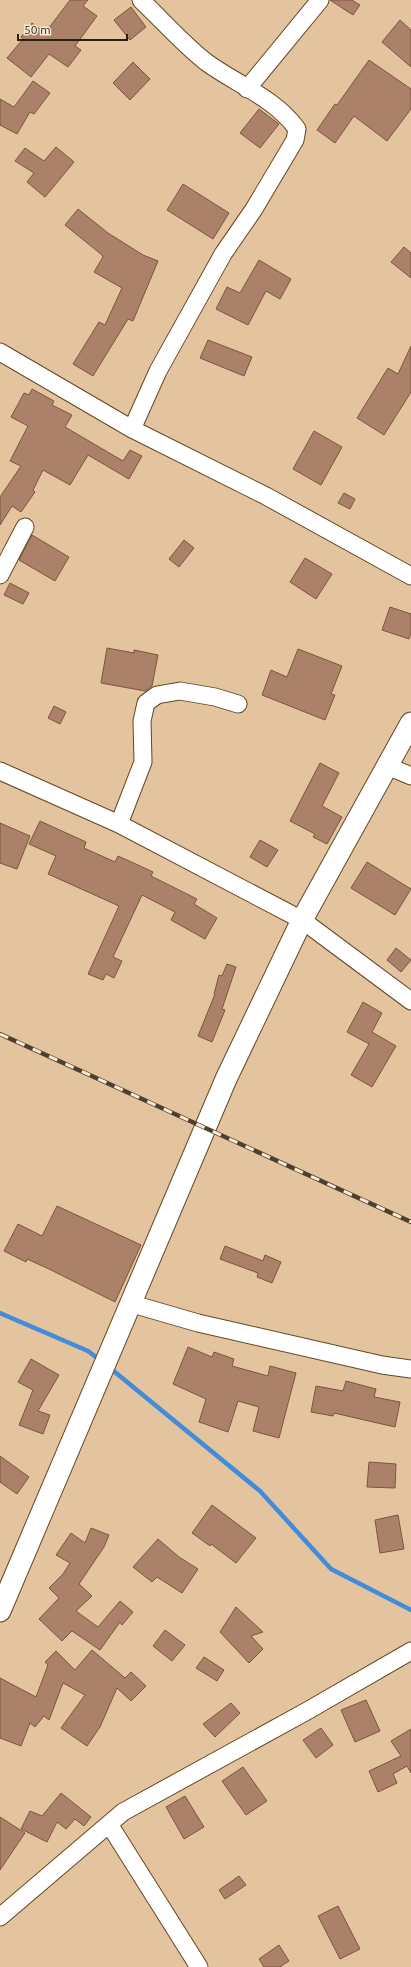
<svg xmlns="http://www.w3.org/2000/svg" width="411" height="1967" viewBox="0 0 411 1967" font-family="Ubuntu,sans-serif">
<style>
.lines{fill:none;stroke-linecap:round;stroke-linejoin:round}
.stream{stroke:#428cdb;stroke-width:4.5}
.building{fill:#ab8269;stroke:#7b553d}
.minor-casing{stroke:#624724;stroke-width:19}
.tertiary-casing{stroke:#624724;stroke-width:23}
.minor{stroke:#fff;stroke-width:17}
.tertiary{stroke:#fff;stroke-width:21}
.rail-casing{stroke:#4f3f2d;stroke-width:4.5}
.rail{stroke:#f8e8d4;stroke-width:3;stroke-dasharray:9;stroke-linecap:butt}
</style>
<rect width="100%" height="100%" fill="#e4c49e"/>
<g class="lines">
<path class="stream" d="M0,1313l88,38 13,10
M110,1368l150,123 71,78 80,41"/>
</g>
<path class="building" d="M70,0h18l-5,6 14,10 -22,30 6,4 -13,17 -19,-13 -18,23 -24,-19 16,-19 -2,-2 11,-14 13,10z
M330,0h22l8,5 -7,10z
M131,7l15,20 -16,13 -16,-20z
M400,20l11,10v37l-29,-25z
M369,60l42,29v20l-24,32 -33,-25 -19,27 -18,-13 18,-26 2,1z
M133,62l17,17 -20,21 -17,-17z
M33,81l17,12 -16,21 -4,-2 -13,22 -17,-9v-26l14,8z
M259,109l20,15 -19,24 -20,-15z
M56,147l18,15 -29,35 -18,-15 7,-9 -19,-12 10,-13 19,13z
M183,184l46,29 -16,26 -46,-29z
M78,209l30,24 35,22 15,6 -25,60 -5,-2 -35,57 -20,-12 26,-42 6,3 17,-37 -28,-16 9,-15 -1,-2 -37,-30z
M404,247l7,6v25l-20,-16z
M259,260l32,19 -11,20 -14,-8 -18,34 -32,-16 11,-22 13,6z
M208,340l44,17 -8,19 -44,-18z
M411,346v46l-27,43 -27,-17 31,-50 10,6z
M32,389l22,12 -2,4 20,10 -7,12 58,34 7,-11 12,6 -13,23 -41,-24 -18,30 -27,-15 -10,20 2,2 -14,20 -9,-6 -12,19v-28l21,-31 -11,-5 18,-35 -17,-9 13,-24 5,2z
M314,431l28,16 -21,38 -28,-16z
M344,493l11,6 -5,10 -12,-6z
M32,535l37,22 -14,24 -36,-21z
M184,540l10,8 -15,19 -10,-8z
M305,558l27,16 -16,25 -26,-17z
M10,583l19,10 -6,11 -19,-9z
M390,607l21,7v19l-2,6 -27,-9z
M107,648l27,5v-3l24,5 -6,31 -7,5 -44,-8z
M298,649l44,17 -11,28 4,1 -10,25 -63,-25 9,-25 16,7z
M54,706l12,6 -6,12 -12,-6z
M320,763l19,10 -17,33 20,11 -15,27 -14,-7 2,-3 -25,-13z
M40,821l46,21 -2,6 31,14 3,-6 20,9 15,7 -2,4 46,23 -3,5 23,14 -12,21 -34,-19 4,-8 -33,-17 -29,62 9,4 -8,17 -8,-4 -3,6 -15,-6 31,-68 -71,-32 8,-18 -27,-12z
M0,823l30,13 -13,33 -17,-6z
M260,840l18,10 -11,17 -17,-10z
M367,862l44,27 -16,26 -44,-27z
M396,948l15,12 -10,12 -14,-12z
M227,964l9,3 -14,42 3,1 -13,32 -14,-6 17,-42h-1l5,-19 3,1z
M363,1002l19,11 -10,19 24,14 -24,41 -21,-12 18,-31 -22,-12z
M57,1206l84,39 -26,57 -66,-33 -22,-10 -1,3 -22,-11 14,-27 24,12z
M225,1246l38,15 2,-6 16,7 -9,21 -15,-6 1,-4 -38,-14z
M188,1347l24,10 2,-5 20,7 -2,7 36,10 2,-10 26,7 -17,65 -26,-7 6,-24 -21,-6 -10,31 -29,-10 7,-23 -33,-15z
M31,1359l28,16 -21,36 12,4 -7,19 -24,-9 14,-35 -15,-8z
M346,1381l30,8 -2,8 26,5 -5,25 -61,-14 -1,3 -22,-4 5,-26 27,5z
M0,1456l29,21 -12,17 -17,-12z
M369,1462l27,2 -1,24 -28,-1z
M212,1505l44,33 -20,25 -25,-19 -1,2 -18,-13z
M398,1515l6,34 -24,4 -5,-33z
M91,1528l18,7 -5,12 -25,37 13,12 -16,15 22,16 22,-26 13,11 -11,13 -2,-3 -20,28 -28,-19 -10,10 -23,-22 20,-21 -10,-10 14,-14 7,-11 -14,-8 15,-22 14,10z
M158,1539l21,18 19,12 -16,24 -25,-16 -5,5 -19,-15z
M236,1607l27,25 -12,4 12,13 -14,14 -29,-31z
M165,1630l20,15 -13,16 -19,-15z
M92,1650l33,28 6,-6 15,14 -15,15 -14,-13 -17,39 -13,19 -26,-18 24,-33 -22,-12 -14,37 -5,-4 -9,11 -5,-4 -9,23 -21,-8v-60l36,19 12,-32 -3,-3 11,-11 19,19z
M204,1657l20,13 -7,11 -21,-13z
M366,1700l14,31 -25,11 -14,-32z
M231,1703l9,10 -25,24 -12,-13z
M321,1728l12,17 -17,13 -13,-18z
M411,1729v44l-4,-7 -14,8 4,9 -19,9 -9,-21 32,-15 -10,-15z
M243,1767l24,34 -21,14 -24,-34z
M61,1793l30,24 -7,9 -9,-7 -9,10 -9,-7 -10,20 -26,-13 9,-18 12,5z
M185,1796l19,31 -20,12 -18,-32z
M0,1817l25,16 -25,37z
M239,1876l7,9 -21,14 -6,-9z
M338,1906l22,43 -20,10 -22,-43z
M279,1945l10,16 -9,6h-16l-5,-8z"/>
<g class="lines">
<g class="minor-casing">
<path id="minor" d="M247,89l73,-89
M0,352l132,77 134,67 145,80
M132,429l26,-58 65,-117 31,-45 41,-69 2,-11c-22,-31 -61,-45 -91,-67 -23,-18 -44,-42 -65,-62
M0,575l25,-48
M387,766l24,10
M0,771l119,53 183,96 109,81
M119,824l24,-62 -1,-41 4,-18 11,-8 23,-4 35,6 23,7
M129,1303l69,20 184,42 29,4
M109,1824l90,143
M0,1917l123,-105 184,-101 104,-60"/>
</g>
<g class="tertiary-casing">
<path id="tertiary" d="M0,1611l226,-532 76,-159 109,-197"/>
</g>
<use href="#minor" class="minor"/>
<use href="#tertiary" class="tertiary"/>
<g class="rail-casing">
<path id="rail" d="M0,1034l411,188"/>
</g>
<use href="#rail" class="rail"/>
</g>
<path d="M18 34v6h109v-6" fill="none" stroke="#2b1f11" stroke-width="2"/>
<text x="24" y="34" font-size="12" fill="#2b1f11" stroke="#f8e8d4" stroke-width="3" paint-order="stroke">50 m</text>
</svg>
